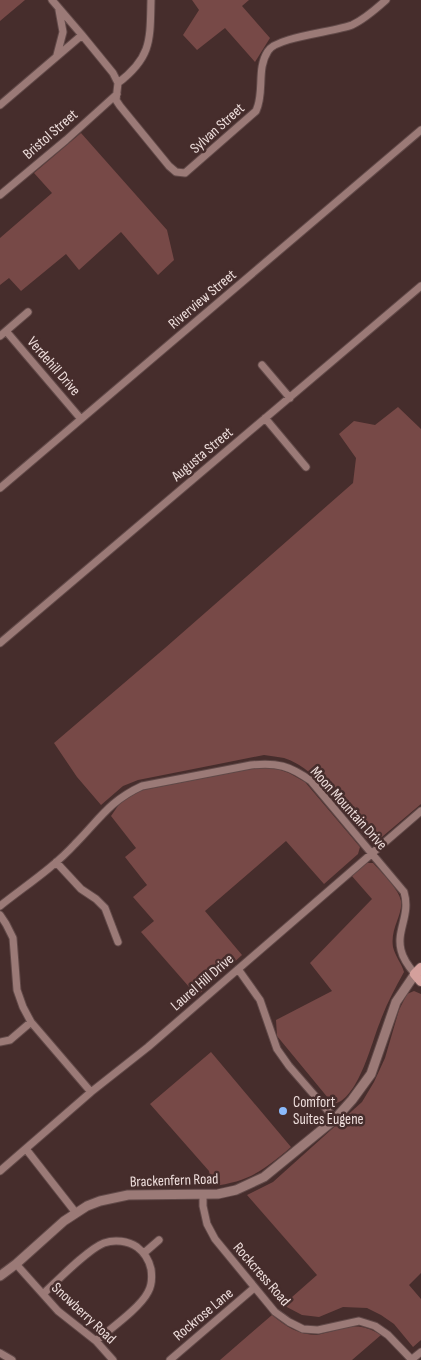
<svg xmlns="http://www.w3.org/2000/svg" width="421" height="1360" viewBox="0 0 421 1360" font-family="'Sofia Sans Condensed',sans-serif">
<style>
.green{fill:#774947}
.lines{fill:none;stroke-linecap:round;stroke-linejoin:round}
.minor-casing{stroke:#614948;stroke-width:9}
.tertiary-casing{stroke:#614948;stroke-width:11}
.secondary-casing{stroke:#614948;stroke-width:12}
.minor{stroke:#9b7a77;stroke-width:7}
.tertiary{stroke:#9b7a77;stroke-width:9}
.secondary{stroke:#d4a09c;stroke-width:10}
.poi-dot{fill:#8bbafc;stroke:#462d2c;stroke-width:2}
.labels{text-anchor:middle;stroke-width:5;stroke-linejoin:round;paint-order:stroke}
.street-label{font-size:15px;fill:#eededc;stroke:#462d2c}
.poi-label{font-size:15px;fill:#eededc;stroke:#462d2c;text-anchor:start}
</style>
<rect width="100%" height="100%" fill="#462d2c"/>
<path class="green" d="M0,0h25l-25,21v2z
M192,0h57l-7,6 28,32 -15,24 -30,-34 -28,22 -14,-15 16,-25z
M81,133l86,97 7,30 -16,15 -37,-43 -42,38 -13,-16 -45,37 -12,-13 -9,7v-47l52,-45 -18,-20z
M398,407l23,22v375l-45,38 -9,-3c-22,-26 -50,-71 -83,-81 -6,-1 -13,-2 -20,-3l-126,25 -15,6 -22,19 -24,-28 -23,-34 111,-95 188,-165 3,-25 -17,-24 15,-13 21,4z
M272,767l17,6 16,9 55,65 -2,7 -34,30 -38,-43 -81,70 37,44 -45,41 -56,-64 13,-11 -21,-24 14,-12 -22,-28 11,-9 -25,-32 11,-16 16,-9 118,-23z
M366,863h7c8,9 26,26 28,38 2,14 -11,27 -8,46 2,9 9,17 11,25 -9,16 -18,33 -24,50 -8,19 -22,79 -47,82l-56,-68 -1,-16 56,-29 -22,-28 62,-64 -21,-24z
M414,991l7,3v279l-12,12 12,14v41l-8,7 -19,-23 -13,-9 -14,-7 -24,-1 -24,10 -17,-2 -19,-10 34,-30 -70,-80 26,-13 89,-80 12,-20 11,-24 14,-48 8,-16z
M211,1052l80,95c-28,24 -43,35 -79,39l-3,-15 -59,-67z
M272,1315c13,11 27,20 45,20 5,-1 11,-3 16,-4 20,-6 29,-7 48,4l-29,25h-132z"/>
<g class="lines">
<g class="minor-casing">
<path id="minor" d="M82,35l31,38 5,10 -2,17 4,6 49,60 7,6 9,1 71,-62c9,-19 0,-42 12,-60 8,-14 66,-19 84,-26 13,-6 24,-16 34,-25
M57,55l6,-23 -4,-22
M118,83c34,-26 32,-43 33,-83
M0,105l82,-70 -30,-35
M0,195l66,-55 51,-46
M6,331l75,88
M0,336l28,-24
M262,365l28,33
M265,418l41,49
M0,488l421,-358
M0,643l421,-357
M56,862l25,27 15,10 9,9 13,34
M0,906c25,-20 53,-38 75,-62 24,-24 34,-43 67,-58l109,-21c26,-3 39,1 60,16l93,111c7,23 -8,38 -3,58 2,9 8,17 14,24
M0,915l6,9 7,14 4,52 6,17 8,15 60,70
M238,969l22,31 17,49 12,17 46,53
M0,1042l10,-2 21,-18
M26,1149l50,64
M0,1171l91,-79 57,-45 273,-236
M203,1194v12l4,18 8,15 60,73 14,10 14,7 15,1 41,-9 16,5 13,9 24,25
M144,1253l15,-13
M16,1264l42,47 38,30 17,19
M43,1294c14,-13 45,-45 61,-51 11,-4 24,-2 33,4 8,6 12,13 14,22 1,7 1,16 -3,23 -8,16 -38,37 -52,49
M0,1353l12,7
M170,1360l84,-72
M411,1360l10,-8"/>
</g>
<g class="tertiary-casing">
<path id="tertiary" d="M0,1276l16,-12 48,-43 23,-15 13,-5 28,-6 90,-1 18,-4 28,-13 71,-58 17,-19 19,-26 25,-72 19,-28"/>
</g>
<g class="secondary-casing">
<path id="secondary" d="M421,968l-6,6 6,7"/>
</g>
<use href="#minor" class="minor"/>
<use href="#tertiary" class="tertiary"/>
<use href="#secondary" class="secondary"/>
</g>
<circle class="poi-dot" cx="283" cy="1111" r="5"/>
<g class="labels">
<g class="street-label">
<text transform="translate(217 128) rotate(-42)" y="5">Sylvan Street</text>
<text transform="translate(50 134) rotate(-41)" y="5">Bristol Street</text>
<text transform="translate(202 299) rotate(-40)" y="5">Riverview Street</text>
<text transform="translate(54 366) rotate(49)" y="5">Verdehill Drive</text>
<text transform="translate(202 454) rotate(-40)" y="5">Augusta Street</text>
<text transform="translate(349 808) rotate(48)" y="5">Moon Mountain Drive</text>
<text transform="translate(202 982) rotate(-41)" y="5">Laurel Hill Drive</text>
<text transform="translate(174 1180) rotate(-2)" y="5">Brackenfern Road</text>
<text transform="translate(262 1274) rotate(49)" y="5">Rockcress Road</text>
<text transform="translate(84 1313) rotate(43)" y="5">Snowberry Road</text>
<text transform="translate(203 1314) rotate(-40)" y="5">Rockrose Lane</text>
</g>
<g class="poi-label">
<text x="293" y="1107">Comfort<tspan x="293" dy="17">Suites Eugene</tspan></text>
</g>
</g>
</svg>
